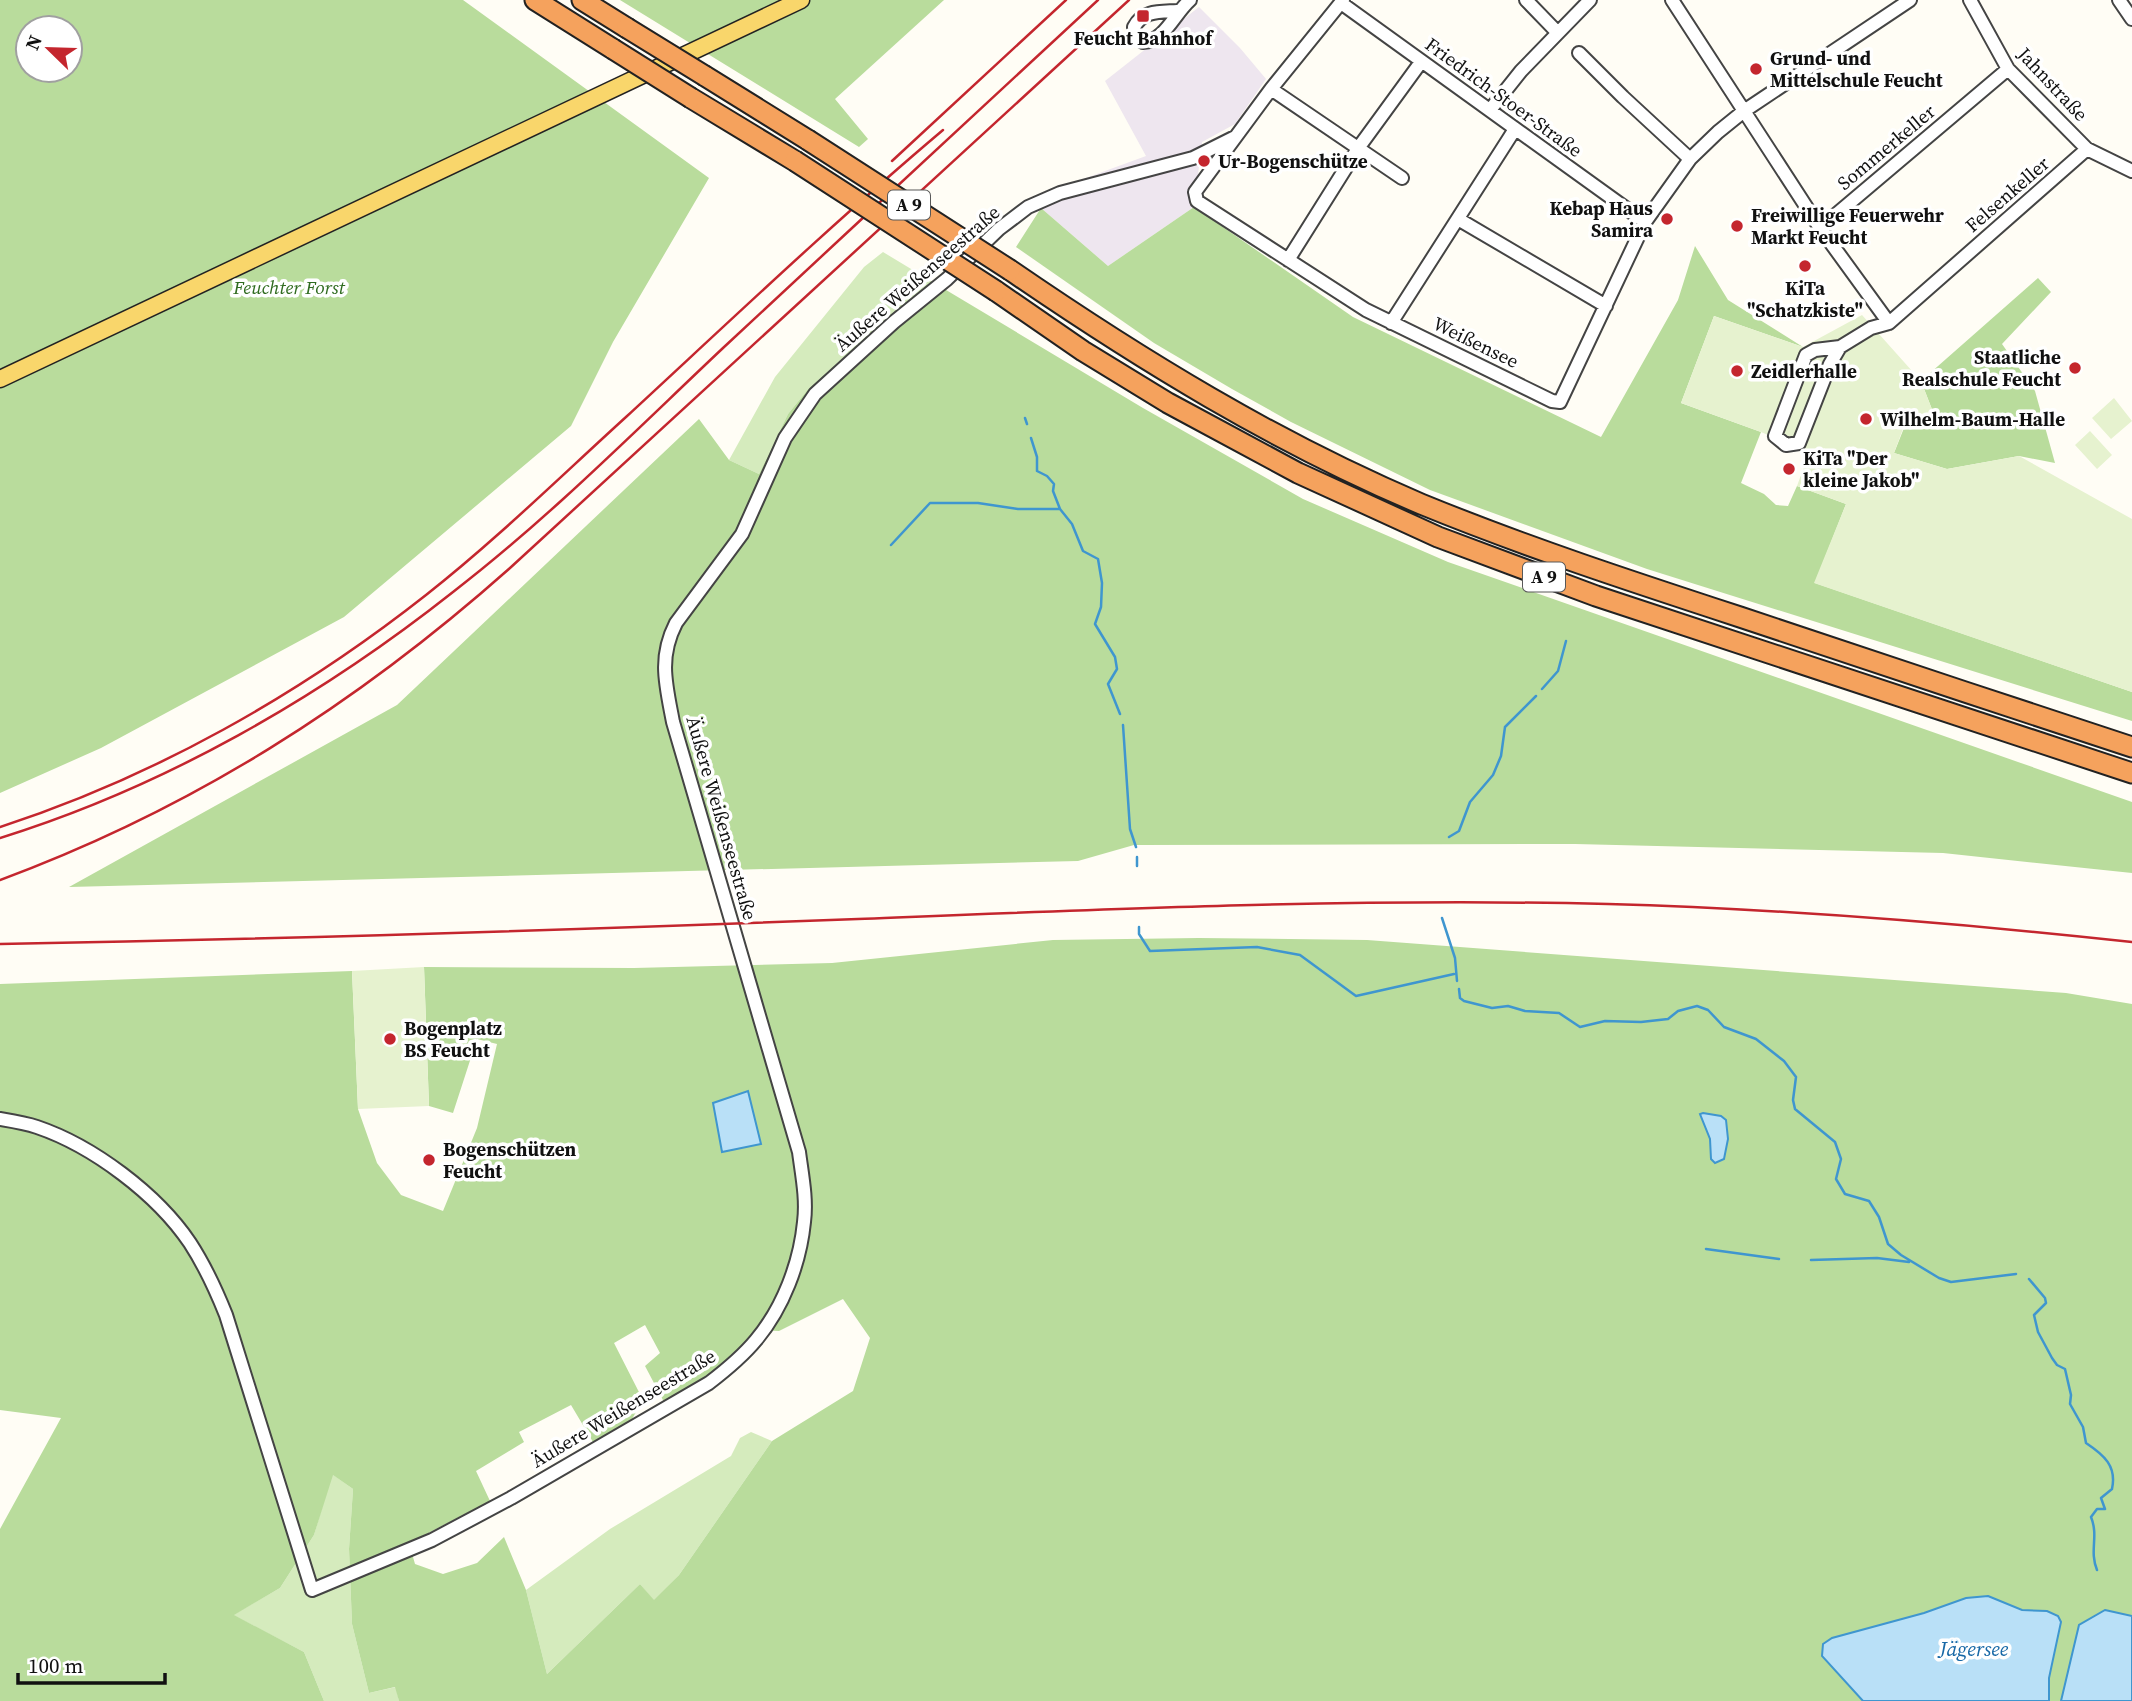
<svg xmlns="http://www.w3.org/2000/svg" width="2132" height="1701" viewBox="0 0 2132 1701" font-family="'Source Serif 4',serif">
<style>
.industrial{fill:#eee6ef}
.green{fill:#d5ebbd}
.forest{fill:#b9dc9c;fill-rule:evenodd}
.pitch{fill:#e6f2cf}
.water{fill:#b9e0f7;stroke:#3f96cf;stroke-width:2}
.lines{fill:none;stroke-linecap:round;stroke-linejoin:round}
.stream{stroke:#3f96cf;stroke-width:2.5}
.minor-casing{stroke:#444;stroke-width:16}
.major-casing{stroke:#222;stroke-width:19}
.highway-casing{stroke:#222;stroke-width:23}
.minor{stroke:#fff;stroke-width:12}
.major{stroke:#f9d66b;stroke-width:16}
.highway{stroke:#f5a25d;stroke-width:19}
.rail{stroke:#c4262e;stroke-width:2.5}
.highway-bridge-casing{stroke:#222;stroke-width:23;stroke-linecap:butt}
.highway-bridge{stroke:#f5a25d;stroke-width:19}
.poi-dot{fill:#c4262e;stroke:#fff;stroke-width:2.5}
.labels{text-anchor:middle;stroke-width:7;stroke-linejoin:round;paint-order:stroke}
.shield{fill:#fff;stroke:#585858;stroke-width:2}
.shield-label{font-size:18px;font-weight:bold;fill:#111}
.poi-label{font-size:19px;font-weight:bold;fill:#111;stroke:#fff;text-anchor:start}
.street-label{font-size:19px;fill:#111;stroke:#fff}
.park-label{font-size:19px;font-style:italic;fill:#2f6b1f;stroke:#fff}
.water-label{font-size:21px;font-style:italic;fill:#1768a6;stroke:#fff}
</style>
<rect width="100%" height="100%" fill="#fffdf5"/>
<path class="industrial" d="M1199,7l41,41 26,31 -31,45 -33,18 -8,65 -86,59 -67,-58 23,-22 82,-30 -41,-75z"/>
<path class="green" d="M883,252l48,29 -122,107 -21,26 -29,60 -30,-14 46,-83 89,-110z
M751,1432l21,9 -93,134 -25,26 -14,-17 -93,90 -21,-84 84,-61 121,-73 9,-18z
M332,1474l21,15 -4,60 3,75 17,69 27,-6 3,14h-75l-20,-49 -71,-37 47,-27 34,-53z"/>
<path class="forest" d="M0,0h463l246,178 -96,164 -42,84 -227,191 -243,131 -101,45zM28,28h42v42h-42z
M620,0h324l-109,99 33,40 -9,8z
M1194,207l159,110 248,120 77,-137 17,-54 33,54 75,47 -89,-31 -33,87 80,29 -20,51 23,11 12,11 12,1 9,-20 49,18 -31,79 317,109v29l-485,-152 -217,-79 -139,-68 -59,-33 -78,-46 -138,-96 25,-39 67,58z
M2038,278l13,14 -49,52 33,47 20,72 -36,-7 -72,13 -53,-16 14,-35 25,-6 -12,-31z
M931,281l212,127 160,91 145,63 684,240v71l-189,-20 -368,-9 -441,1 -56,16 -1009,26 328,-182 302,-286 30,41 30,14 29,-60 21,-26z
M1199,938l168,2 699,53 66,11v612l-27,-6 -26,15 -18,76h-12v-23l12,-56 -14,-11 -25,-1 -34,-14 -22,2 -143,58 40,45h-1464l-4,-14 -26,6 -17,-69 -3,-75 4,-60 -20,-14 -19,60 -34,53 -46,27 70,37 20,49h-324v-172l61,-111 -61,-8v-426l352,-13 6,138 19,54 24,32 42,16 34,-83 20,-84 -20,-5 -24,74 -24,-7 -5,-139 210,1 198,-5 221,-23zM843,1299l27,39 -17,53 -81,50 -93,134 -25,25 -14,-16 -93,90 -21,-84 -22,-53 -27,26 -34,11 -28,-10 -6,-21 81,-42 -14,-30 48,-29 -5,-10 52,-27 22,37 39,-23 11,-19 -29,-57 31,-18 15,28 -15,13 19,36 50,-31 44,-41 21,1z"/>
<path class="pitch" d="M1862,315l59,66 12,31 -16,12 -10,-6 -13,35 53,16 72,-13 113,63v173l-318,-109 32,-79 -49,-18 12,-33 -48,-21 -80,-29 33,-87 89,31z
M2114,398l18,23 -21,18 -19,-21z
M2090,431l22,24 -15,14 -22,-24z
M424,967l5,139 -71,3 -6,-138z"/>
<path class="water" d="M748,1091l13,53 -39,8 -9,-49z
M1703,1113l18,3 5,4 2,19 -4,20 -9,4 -4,-4 -1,-20 -10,-25z
M1988,1596l34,14 25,1 11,5 3,6 -12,56v23h-186l-41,-45 1,-12 9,-6 92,-25 42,-15z
M2105,1610l27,6v85h-71l18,-76z"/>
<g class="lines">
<path class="stream" d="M1025,418l2,6
M1031,438l6,19v14l10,5 7,8 -1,7 7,18 12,15 11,27 15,8 4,24 -1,24 -6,17 20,33 2,12 -9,15 12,30
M891,545l39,-42h48l40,6h42
M1542,689l16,-18 8,-30
M1123,725l7,104 6,18
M1449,837l10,-6 11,-29 23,-27 8,-19 4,-29 31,-31
M1137,857v9
M1442,918l13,40 2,23
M1139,927v7l11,17 107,-4 43,8 56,41 98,-22
M1459,989l1,9 4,3 28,7 16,-2 17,5 34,2 21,14 25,-6 36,1 27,-3 10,-8 19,-5 11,4 16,17 32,12 28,22 12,16 -3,23 2,9 40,33 6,17 -5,20 9,15 24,7 10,16 9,27 13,11 38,23 12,4 65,-8
M1706,1249l73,10
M1811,1260l66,-2 32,4
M2029,1279l16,19 1,5 -12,12 4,17 14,26 5,7 8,4 6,26 -1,9 13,23 3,16c18,12 31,23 26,46l-11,9 4,11h-8l-6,8c8,20 -2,33 6,53"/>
<g class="minor-casing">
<path id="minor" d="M1343,0l-72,89 -76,103 2,9 169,109 186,91 8,1 85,-180 45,-63 28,-27 26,-21 166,-111
M1526,0l31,32
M1672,0l148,228 69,95
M1970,0l38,69 79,80 45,22
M2119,0l13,19
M1341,3l304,219
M1177,11c-17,1 -34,-1 -43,16l1,10 8,5c22,-1 31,-28 47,-42
M1579,53l44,44 67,62
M1271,89l131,89
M1490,110l31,-39 69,-71
M1458,219l148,87
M1820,228l188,-159
M1288,260l71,-113 62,-85
M1391,323l124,-194
M1840,347l-10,17 -31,79 -13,2 -11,-9 31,-81 9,-5 25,-3 31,-19 18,-5 198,-174
M0,1119c12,2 25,4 37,8 56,19 120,67 153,116 15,23 26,47 36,72l86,275 120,-50 79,-42 198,-115c17,-13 33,-26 47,-43 27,-32 44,-77 48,-118 3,-23 -2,-47 -5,-70l-126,-430c-7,-37 -15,-64 3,-99l66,-89 43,-96 30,-44 79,-72 53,-43 52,-50 29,-22 32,-14 133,-35 42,-21"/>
</g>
<g class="major-casing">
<path id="major" d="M0,379l801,-379"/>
</g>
<g class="highway-casing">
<path id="highway" d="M535,0l78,49
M582,0l45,28
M705,76l103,64
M691,98l104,63
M1010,270c131,90 265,172 411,234 105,43 212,78 319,113 131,44 261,87 392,130
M996,291l87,60 85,52 130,70 140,64 158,59 536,177"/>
</g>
<use href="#minor" class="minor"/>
<use href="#major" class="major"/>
<use href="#highway" class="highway"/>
<path class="rail" d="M892,161l174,-161
M0,827c154,-50 299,-132 426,-232 70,-55 134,-118 200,-178 105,-97 208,-195 317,-287
M0,838c164,-51 319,-140 453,-246 96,-74 182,-161 270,-244 125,-116 250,-233 375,-348
M0,880c192,-71 357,-176 510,-312l619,-568
M0,944c286,-5 572,-14 858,-25 249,-10 500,-21 750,-15 175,5 350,19 524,38"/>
<g class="highway-bridge-casing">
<path id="highway-bridge" d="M627,28l78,48
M613,49l78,49
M808,140l202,130
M795,161l201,130"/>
</g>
<use href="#highway-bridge" class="highway-bridge"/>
</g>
<g class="poi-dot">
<rect x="1136" y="9" width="14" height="14" rx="3.5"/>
<circle cx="1756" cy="69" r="7"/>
<circle cx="1204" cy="161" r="7"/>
<circle cx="1667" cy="219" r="7"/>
<circle cx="1737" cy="226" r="7"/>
<circle cx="1805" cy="266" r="7"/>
<circle cx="2075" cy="368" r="7"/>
<circle cx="1737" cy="371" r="7"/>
<circle cx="1866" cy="419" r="7"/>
<circle cx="1789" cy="469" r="7"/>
<circle cx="390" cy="1039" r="7"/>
<circle cx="429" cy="1160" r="7"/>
</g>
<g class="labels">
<g class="shield">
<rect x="888" y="190.5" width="42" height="29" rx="5"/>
<rect x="1523" y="562.5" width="42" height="29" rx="5"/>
</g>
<g class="shield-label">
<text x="909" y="211">A 9</text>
<text x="1544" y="583">A 9</text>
</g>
<g class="poi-label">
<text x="1143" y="45" text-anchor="middle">Feucht Bahnhof</text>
<text x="1770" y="65">Grund- und<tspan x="1770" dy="22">Mittelschule Feucht</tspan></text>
<text x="1218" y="168">Ur-Bogenschütze</text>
<text x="1653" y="215" text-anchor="end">Kebap Haus<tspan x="1653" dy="22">Samira</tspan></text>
<text x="1751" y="222">Freiwillige Feuerwehr<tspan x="1751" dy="22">Markt Feucht</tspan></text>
<text x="1805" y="295" text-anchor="middle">KiTa<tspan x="1805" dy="22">"Schatzkiste"</tspan></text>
<text x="2061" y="364" text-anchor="end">Staatliche<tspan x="2061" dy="22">Realschule Feucht</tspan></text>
<text x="1751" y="378">Zeidlerhalle</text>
<text x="1880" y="426">Wilhelm-Baum-Halle</text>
<text x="1803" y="465">KiTa "Der<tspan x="1803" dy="22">kleine Jakob"</tspan></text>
<text x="404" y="1035">Bogenplatz<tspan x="404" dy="22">BS Feucht</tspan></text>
<text x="443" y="1156">Bogenschützen<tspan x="443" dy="22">Feucht</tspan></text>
</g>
<g class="street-label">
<text transform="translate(2053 84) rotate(47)" y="7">Jahnstraße</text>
<text transform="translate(1504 97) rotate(36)" y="7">Friedrich-Stoer-Straße</text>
<text transform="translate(1886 147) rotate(-40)" y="7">Sommerkeller</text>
<text transform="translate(2007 194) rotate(-41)" y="7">Felsenkeller</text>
<text transform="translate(917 278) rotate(-41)" y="7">Äußere Weißenseestraße</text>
<text transform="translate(1476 342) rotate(26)" y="7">Weißensee</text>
<text transform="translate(722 818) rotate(74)" y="7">Äußere Weißenseestraße</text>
<text transform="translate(623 1408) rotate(-31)" y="7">Äußere Weißenseestraße</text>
</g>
<g class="park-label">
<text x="289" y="294">Feuchter Forst</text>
</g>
<g class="water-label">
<text x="1974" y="1656">Jägersee</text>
</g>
</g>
<g transform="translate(49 49) rotate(293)"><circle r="33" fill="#ffffff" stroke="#a0a0a0" stroke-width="2"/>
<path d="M0-5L12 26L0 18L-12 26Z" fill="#c4262e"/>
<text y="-10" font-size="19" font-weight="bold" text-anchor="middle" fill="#111111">N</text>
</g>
<path d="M18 1673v10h147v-10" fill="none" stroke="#111111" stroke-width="3.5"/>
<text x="28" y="1673" font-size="21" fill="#111111" stroke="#ffffff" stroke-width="5" paint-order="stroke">100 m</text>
</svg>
